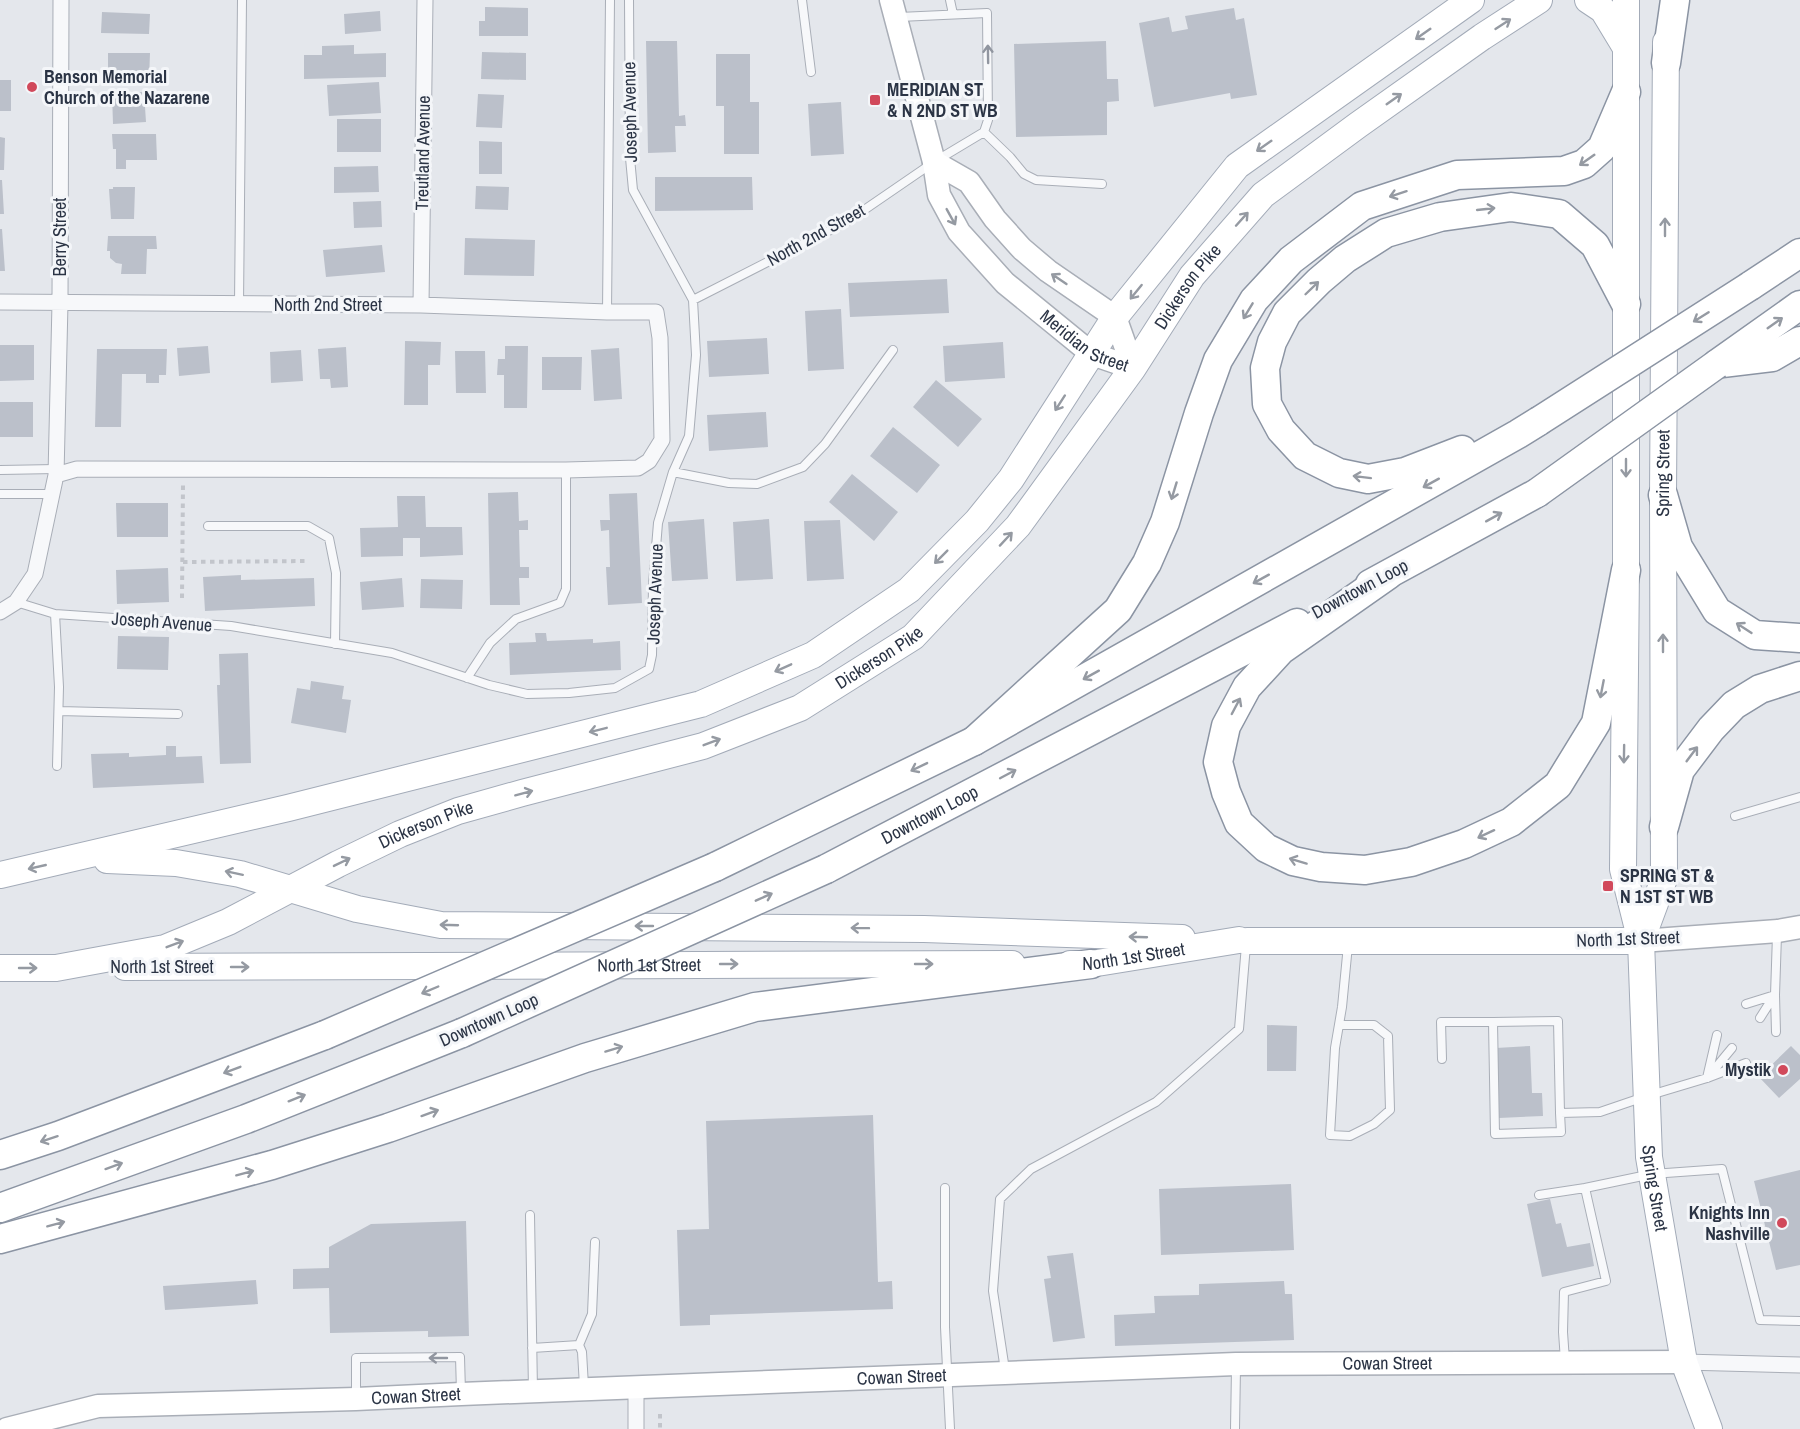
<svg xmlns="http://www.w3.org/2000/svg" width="1800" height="1429" viewBox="0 0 1800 1429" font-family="'Archivo Narrow',sans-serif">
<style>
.building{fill:#bbc0ca}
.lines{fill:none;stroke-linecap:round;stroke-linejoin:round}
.lane-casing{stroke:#a9aeb7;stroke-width:10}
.street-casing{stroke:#a9aeb7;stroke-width:17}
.secondary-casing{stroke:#a9aeb7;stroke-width:25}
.primary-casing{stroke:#a3abb8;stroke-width:28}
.highway-casing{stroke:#8b94a3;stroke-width:31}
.path{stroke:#c2c5cb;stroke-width:4;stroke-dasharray:4.5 4.5;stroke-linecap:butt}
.lane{stroke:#f7f8fa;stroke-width:8}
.street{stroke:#f7f8fa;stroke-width:15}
.secondary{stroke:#fff;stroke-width:22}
.primary{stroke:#fff;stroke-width:26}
.highway{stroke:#fff;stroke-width:28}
.highway-bridge-casing{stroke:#8b94a3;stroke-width:31;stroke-linecap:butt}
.highway-bridge{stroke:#fff;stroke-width:28}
.oneway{stroke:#959aa2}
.oneway2{stroke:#9196a0}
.poi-dot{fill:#d1495b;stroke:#f4f6f9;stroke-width:2}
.labels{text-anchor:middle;stroke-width:6;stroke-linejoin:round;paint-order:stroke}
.poi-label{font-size:18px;font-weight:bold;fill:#2b3445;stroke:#f4f6f9;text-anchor:start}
.street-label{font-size:18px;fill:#2b3445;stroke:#f4f6f9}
</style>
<rect width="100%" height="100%" fill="#e4e7ec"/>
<path class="building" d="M485,7l43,1v28h-49v-15h6z
M1234,8l2,12 8,-2 13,77 -26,4 -1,-6 -76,14 -15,-84 30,-6 3,15 16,-3 -3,-13z
M380,11l1,20 -36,3 -1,-20z
M102,12l48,2 -1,20 -48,-1z
M646,41h31l2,75 6,-1 1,11h-11l1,26 -28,1z
M1106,41l1,38h11l1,22 -12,1v33l-91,2 -2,-93z
M354,45v9l32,-1v24l-82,2v-24h18v-9z
M482,52l44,1v27l-45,-1z
M108,53h42l-1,27h-41z
M716,54h34v48h9v52h-35v-48h-8z
M0,80h11v31h-11z
M379,82l2,31 -52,3 -2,-31z
M144,92l2,30 -33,2 -1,-30z
M478,94l26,1 -2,33 -26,-1z
M841,102l3,52 -33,2 -3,-52z
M337,119h44v33h-44z
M112,134h44l1,26h-31v9h-10v-20h-3z
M0,137l5,1 -1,32h-4z
M479,141l23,1v32h-23z
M378,166l1,26 -45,1v-26z
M655,177h97l1,33 -98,1z
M0,180h2l2,34h-4z
M476,186l33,1 -1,23 -33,-1z
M113,187h22l-1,32h-23l-2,-30h4z
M381,201l1,26 -28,1 -1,-26z
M0,229h2l3,42h-5z
M108,236h48l1,13h-10l-1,25h-25l1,-10 -6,-1 -6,-5v-7h-3z
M465,238l70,2 -1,36 -70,-1z
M382,245l3,27 -59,5 -3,-27z
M947,279l2,34 -99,4 -2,-34z
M841,309l3,60 -36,2 -3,-60z
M767,338l2,36 -60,3 -2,-36z
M405,341l36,1 -1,23h-12v40h-24z
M1003,342l2,36 -60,4 -2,-36z
M0,345h34v35l-34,1z
M208,346l2,27 -31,3 -2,-28z
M505,346h23l-1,62h-23v-33h-7l1,-16h7z
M346,347l2,40 -17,1 -1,-9h-10l-2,-30z
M619,348l3,51 -28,2 -3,-51z
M97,349h70l-1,26h-7v8h-13v-9h-24l-1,53h-26z
M301,350l2,31 -32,2 -1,-31z
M455,351h30l1,42h-30z
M542,357h40l-1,33h-39z
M936,380l46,39 -24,28 -45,-40z
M0,402h33v35h-33z
M766,412l2,35 -59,4 -2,-36z
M893,427l47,38 -23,28 -47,-37z
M852,474l46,38 -24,29 -45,-39z
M518,492l1,29 9,-1v10h-9l1,37h9v11h-10l1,27h-30l-2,-112z
M637,493l5,110 -34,2 -2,-38h4l-1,-37 -8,1 -1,-11h10l-1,-26z
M397,496h28l1,31h36l1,28 -43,2v-19h-17v18l-42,1 -1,-29 38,-1z
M116,503h52v34h-51z
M704,519l4,60 -36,2 -4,-59z
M769,519l4,60 -37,2 -3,-59z
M840,520l4,59 -37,2 -3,-60z
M168,568l1,34 -52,2 -1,-34z
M241,575v5l73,-2 1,28 -110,5 -2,-34z
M402,578l2,29 -42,3 -2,-28z
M421,579l42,1 -1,29 -42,-1z
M535,633h11l1,8 46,-2v4l27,-2 1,29 -111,5 -1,-32 27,-1z
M118,636l51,1 -1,33 -51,-1z
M248,653l3,110 -31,1 -3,-79h3l-1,-31z
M311,681l33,5 -2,13 9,1 -5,33 -55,-10 6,-35 13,2z
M166,746h10v11l26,-1 2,27 -111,5 -2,-34 38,-1v4l37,-2z
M1267,1025l30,1 -1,45h-29z
M1530,1046l2,47h10l1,23 -44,2 -3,-70z
M1791,1046l9,9v24l-21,19 -20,-21z
M873,1115l5,167 14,-1 1,28 -183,6v10l-30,1 -3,-96 32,-1 -3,-108z
M1800,1170v95l-24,5 -22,-89z
M1291,1184l3,66 -133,5 -2,-66z
M1550,1199l6,25 5,-1 6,24 23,-4 4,23 -52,11 -15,-73z
M466,1221l3,115 -41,1v-6l-98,2 -1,-45 -36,1v-20l36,-1v-21l42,-23z
M1073,1253l12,85 -32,4 -9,-63 7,-1 -4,-22z
M256,1280l2,24 -93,6 -2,-24z
M1284,1281l1,13h7l2,46 -179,6 -1,-31 41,-2 -1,-17 45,-1v-11z"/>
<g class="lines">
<g class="lane-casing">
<path id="lane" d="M802,0l9,72
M950,0l3,14
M984,132l26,25 14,17 12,6 66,4
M693,300l155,-79 86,-59 50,-30 4,-12 -1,-107 -88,4
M239,304l3,-304
M607,312l3,-312
M0,470l56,-1
M673,472l56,11 28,1 46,-17 22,-23 68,-94
M0,494h52
M208,526h100l21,12 7,35 -1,71
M16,602l39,12 176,12 161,27 97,32 38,9 42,-1 46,-5 34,-19 3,-14 1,-71 5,-61 15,-51 16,-36 7,-81 -3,-55 -60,-110 -3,-32 -1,-158
M55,614l4,73 -2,79
M467,678l23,-35 26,-24 44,-16 6,-14v-119
M59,711l119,3
M1735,816l65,-19
M1746,1004l29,-9
M1760,1018l14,-22
M1339,1025h35l14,11 2,74 -16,14 -24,12 -20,-1 5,-87 7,-41 6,-62
M1776,1032l-1,-37 2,-60
M1442,1059l-1,-37h52
M1708,1077l24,-29
M1707,1078l10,-43
M1560,1113l1,19 -66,2 -2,-112 65,-1 2,92 40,-1 47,-16 60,-18 39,-15
M945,1188v139l5,102
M1585,1188l67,-14 70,-5 38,151 40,1
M1539,1195l46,-7 21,93 -42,11 -1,40 2,29
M530,1215l3,175
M579,1345l13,-31 3,-72
M532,1348l47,-3 3,7 2,34
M1005,1370l-12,-79 7,-92 31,-30 125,-67 83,-73 7,-84
M356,1396v-38l104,-1 1,35
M1235,1429l1,-61"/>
</g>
<g class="street-casing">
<path id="street" d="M0,302l421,3 186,7h49l4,26 2,102 -13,21 -11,7 -72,2 -489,-1 -21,6
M421,305l4,-305
M0,612l16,-10 19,-28 21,-99 4,-172 1,-303
M1684,1362l116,3
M636,1388v41"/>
</g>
<g class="secondary-casing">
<g id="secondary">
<path id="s1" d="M891,0l43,162 5,33 20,37 46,51 87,71 41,14"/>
<path d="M934,162l35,20 26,37 27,30 26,22 67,46 18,51"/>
<path d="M1641,941l137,-10 22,-4"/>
<path id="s2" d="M7,1429l91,-23 258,-7 105,-5 775,-30 448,-2"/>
</g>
</g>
<g class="primary-casing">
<g id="primary">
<path d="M1588,0l15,10 23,38"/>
<path id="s3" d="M1626,0v570l-3,299 18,72 8,216 35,205 25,67"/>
<path d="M107,860l69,3 64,11 117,35 84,16 483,4 258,9"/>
<path d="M0,875l288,-67 413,-104 112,-49 96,-65 68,-69 34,-42 104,-162 122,-151 234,-166"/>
<path d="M1247,941h394"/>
<path id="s4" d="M1641,941l23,-62 -1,-384 3,-453"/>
<path id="s5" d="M1070,964h21l148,-24"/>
<path id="s6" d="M125,967l887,-3"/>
<path id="s7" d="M0,968h56l109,-20 63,-26 110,-58 62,-30 58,-23 64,-18 181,-47 97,-38 113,-71 105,-111 115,-158 59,-92 71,-81 95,-70 124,-88 57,-37"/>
</g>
</g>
<g class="highway-casing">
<g id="highway">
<path d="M1666,63l9,-63"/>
<path d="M1750,286l50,-33"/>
<path d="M1722,363l50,-6 28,-16"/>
<path d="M1717,364l83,-59"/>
<path d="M1462,450l-57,22 -37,7 -29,-6 -34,-17 -24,-26 -14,-26 -2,-36 7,-26 15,-29 32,-32 26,-22 41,-26 54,-16 71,-10 48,7 36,31 31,59"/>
<path d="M1663,495l15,52 39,64 38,24 45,3"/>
<path d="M1388,575l-107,75 -34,37 -21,39 -8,36 8,30 13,31 27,25 27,13 28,6 44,3 46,-8 53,-18 47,-22 47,-37 38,-62 30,-153"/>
<path d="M1370,584l167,-91"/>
<path d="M974,741l144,-131 29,-47 18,-41 34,-109 19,-53 36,-60 37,-40 71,-54 95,-31 107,-4 20,-7 18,-16 24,-56"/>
<path d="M1664,827l16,-57 31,-41 23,-24 26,-16 40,-13"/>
<path d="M715,867l259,-126 544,-307 21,-13"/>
<path id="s8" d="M826,869l471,-246"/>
<path d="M0,1155l58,-19 267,-101"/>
<path d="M0,1208l246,-89 216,-86"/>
<path d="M0,1239l272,-74 116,-37 197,-70 170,-51 336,-43"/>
</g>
</g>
<path class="path" d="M183,562l124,-1
M182,598l1,-113
M660,1414v15"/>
<use href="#lane" class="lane"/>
<use href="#street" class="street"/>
<use href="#secondary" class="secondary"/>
<use href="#primary" class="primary"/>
<use href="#highway" class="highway"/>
<g class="highway-bridge-casing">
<path id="highway-bridge" d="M1539,421l211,-135
M1537,493l180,-129
M462,1033l364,-164
M325,1035l390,-168"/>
</g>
<use href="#highway-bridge" class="highway-bridge"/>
</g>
<defs><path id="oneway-shaft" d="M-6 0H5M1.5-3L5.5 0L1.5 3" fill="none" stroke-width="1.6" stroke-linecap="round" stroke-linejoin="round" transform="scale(1.5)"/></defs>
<g class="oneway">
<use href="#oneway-shaft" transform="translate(1503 24) rotate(-33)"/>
<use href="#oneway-shaft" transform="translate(1423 34) rotate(145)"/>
<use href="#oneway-shaft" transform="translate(1394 99) rotate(-35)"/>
<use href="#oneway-shaft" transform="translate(1264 146) rotate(145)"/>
<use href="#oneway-shaft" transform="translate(1587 160) rotate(145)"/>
<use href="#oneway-shaft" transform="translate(1398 194) rotate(162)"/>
<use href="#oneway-shaft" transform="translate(1486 209) rotate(-6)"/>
<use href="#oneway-shaft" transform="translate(951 217) rotate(61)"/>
<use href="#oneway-shaft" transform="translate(1242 219) rotate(-48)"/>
<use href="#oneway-shaft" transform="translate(1665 227) rotate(-90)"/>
<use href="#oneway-shaft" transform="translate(1059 279) rotate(-146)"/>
<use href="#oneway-shaft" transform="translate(1312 288) rotate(-44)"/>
<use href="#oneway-shaft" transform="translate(1136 292) rotate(129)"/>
<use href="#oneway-shaft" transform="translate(1248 311) rotate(121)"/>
<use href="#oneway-shaft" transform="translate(1701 317) rotate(148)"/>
<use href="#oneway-shaft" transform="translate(1775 323) rotate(-35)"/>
<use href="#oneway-shaft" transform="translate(1060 403) rotate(123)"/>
<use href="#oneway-shaft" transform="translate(1626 468) rotate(90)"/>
<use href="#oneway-shaft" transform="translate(1362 477) rotate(-173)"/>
<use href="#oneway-shaft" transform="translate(1431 483) rotate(151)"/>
<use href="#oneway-shaft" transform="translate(1174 491) rotate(107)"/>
<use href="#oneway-shaft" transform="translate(1494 517) rotate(-29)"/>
<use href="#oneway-shaft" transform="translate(1006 539) rotate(-47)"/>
<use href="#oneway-shaft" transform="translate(941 557) rotate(135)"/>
<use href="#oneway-shaft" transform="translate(1261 579) rotate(151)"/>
<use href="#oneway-shaft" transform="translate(1744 628) rotate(-147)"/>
<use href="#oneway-shaft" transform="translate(1663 643) rotate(-90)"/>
<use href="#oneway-shaft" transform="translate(783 668) rotate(156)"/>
<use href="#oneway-shaft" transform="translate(1091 675) rotate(151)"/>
<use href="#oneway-shaft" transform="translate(1602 689) rotate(101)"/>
<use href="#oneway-shaft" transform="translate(1236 706) rotate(-62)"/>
<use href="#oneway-shaft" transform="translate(598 730) rotate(166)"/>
<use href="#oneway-shaft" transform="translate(712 742) rotate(-21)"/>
<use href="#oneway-shaft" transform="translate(1624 754) rotate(91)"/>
<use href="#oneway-shaft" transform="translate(1692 754) rotate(-53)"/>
<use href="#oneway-shaft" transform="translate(919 767) rotate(154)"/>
<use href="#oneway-shaft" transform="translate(1008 774) rotate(-28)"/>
<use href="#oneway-shaft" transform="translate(524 793) rotate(-15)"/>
<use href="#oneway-shaft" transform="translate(1486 834) rotate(155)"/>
<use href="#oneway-shaft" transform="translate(1298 861) rotate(-163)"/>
<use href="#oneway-shaft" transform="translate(342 862) rotate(-26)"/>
<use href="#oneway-shaft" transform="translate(37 867) rotate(167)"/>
<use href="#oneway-shaft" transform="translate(234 873) rotate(-168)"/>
<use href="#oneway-shaft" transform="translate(764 897) rotate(-24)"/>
<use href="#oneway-shaft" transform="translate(449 925) rotate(-178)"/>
<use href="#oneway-shaft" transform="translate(644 926) rotate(-180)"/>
<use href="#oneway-shaft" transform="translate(860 928) rotate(-179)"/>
<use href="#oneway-shaft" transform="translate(1138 937) rotate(-178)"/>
<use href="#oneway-shaft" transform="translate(175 944) rotate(-21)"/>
<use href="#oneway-shaft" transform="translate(729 964)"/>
<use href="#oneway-shaft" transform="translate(924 964)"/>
<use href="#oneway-shaft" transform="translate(240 967)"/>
<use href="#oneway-shaft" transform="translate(28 968)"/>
<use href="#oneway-shaft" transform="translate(430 990) rotate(157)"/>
<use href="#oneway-shaft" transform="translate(614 1049) rotate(-17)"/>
<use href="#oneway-shaft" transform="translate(232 1070) rotate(159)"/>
<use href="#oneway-shaft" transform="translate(297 1098) rotate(-22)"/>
<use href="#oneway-shaft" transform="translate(430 1113) rotate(-20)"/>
<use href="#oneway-shaft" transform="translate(49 1139) rotate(162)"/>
<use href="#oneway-shaft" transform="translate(114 1166) rotate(-20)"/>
<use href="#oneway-shaft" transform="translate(245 1173) rotate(-15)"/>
<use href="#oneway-shaft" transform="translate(56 1224) rotate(-15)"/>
</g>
<g class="oneway2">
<use href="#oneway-shaft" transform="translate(988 54) rotate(-91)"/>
<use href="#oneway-shaft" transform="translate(438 1358) rotate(180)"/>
</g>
<g class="poi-dot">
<circle cx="32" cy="87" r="6"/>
<rect x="869" y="94" width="12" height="12" rx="3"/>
<rect x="1602" y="880" width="12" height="12" rx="3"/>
<circle cx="1783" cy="1070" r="6"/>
<circle cx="1782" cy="1223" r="6"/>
</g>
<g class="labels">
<g class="poi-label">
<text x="44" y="83">Benson Memorial<tspan x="44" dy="21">Church of the Nazarene</tspan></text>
<text x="887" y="96">MERIDIAN ST<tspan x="887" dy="21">&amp; N 2ND ST WB</tspan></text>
<text x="1620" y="882">SPRING ST &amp;<tspan x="1620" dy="21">N 1ST ST WB</tspan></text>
<text x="1771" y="1076" text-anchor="end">Mystik</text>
<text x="1770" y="1219" text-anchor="end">Knights Inn<tspan x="1770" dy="21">Nashville</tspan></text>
</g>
<g class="street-label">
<text transform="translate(630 112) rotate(-91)" y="6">Joseph Avenue</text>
<text transform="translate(423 153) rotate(-89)" y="6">Treutland Avenue</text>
<text transform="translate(816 235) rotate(-29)" y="6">North 2nd Street</text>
<text transform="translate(60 237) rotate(-90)" y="6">Berry Street</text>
<text dy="6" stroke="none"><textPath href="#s7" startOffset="1428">Dickerson Pike</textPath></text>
<text x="328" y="311">North 2nd Street</text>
<text dy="6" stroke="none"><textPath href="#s1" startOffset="411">Meridian Street</textPath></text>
<text dy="6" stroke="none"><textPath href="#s4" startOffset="472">Spring Street</textPath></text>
<text transform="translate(1360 589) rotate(-28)" y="6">Downtown Loop</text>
<text transform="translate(655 594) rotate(-88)" y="6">Joseph Avenue</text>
<text transform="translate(162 622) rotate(4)" y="6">Joseph Avenue</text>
<text dy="6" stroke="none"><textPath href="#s7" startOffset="942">Dickerson Pike</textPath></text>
<text dy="6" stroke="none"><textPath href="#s8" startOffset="117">Downtown Loop</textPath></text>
<text dy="6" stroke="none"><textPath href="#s7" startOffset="456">Dickerson Pike</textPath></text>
<text transform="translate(1628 939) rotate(-2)" y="6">North 1st Street</text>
<text dy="6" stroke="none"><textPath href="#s5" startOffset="64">North 1st Street</textPath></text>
<text dy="6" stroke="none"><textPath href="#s6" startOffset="524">North 1st Street</textPath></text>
<text x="162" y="973">North 1st Street</text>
<text transform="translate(489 1020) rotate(-24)" y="6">Downtown Loop</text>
<text dy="6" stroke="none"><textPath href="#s3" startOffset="1191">Spring Street</textPath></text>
<text dy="6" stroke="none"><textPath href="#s2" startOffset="1384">Cowan Street</textPath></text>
<text dy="6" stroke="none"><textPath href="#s2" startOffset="898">Cowan Street</textPath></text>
<text dy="6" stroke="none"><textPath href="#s2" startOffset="412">Cowan Street</textPath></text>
</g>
</g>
</svg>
